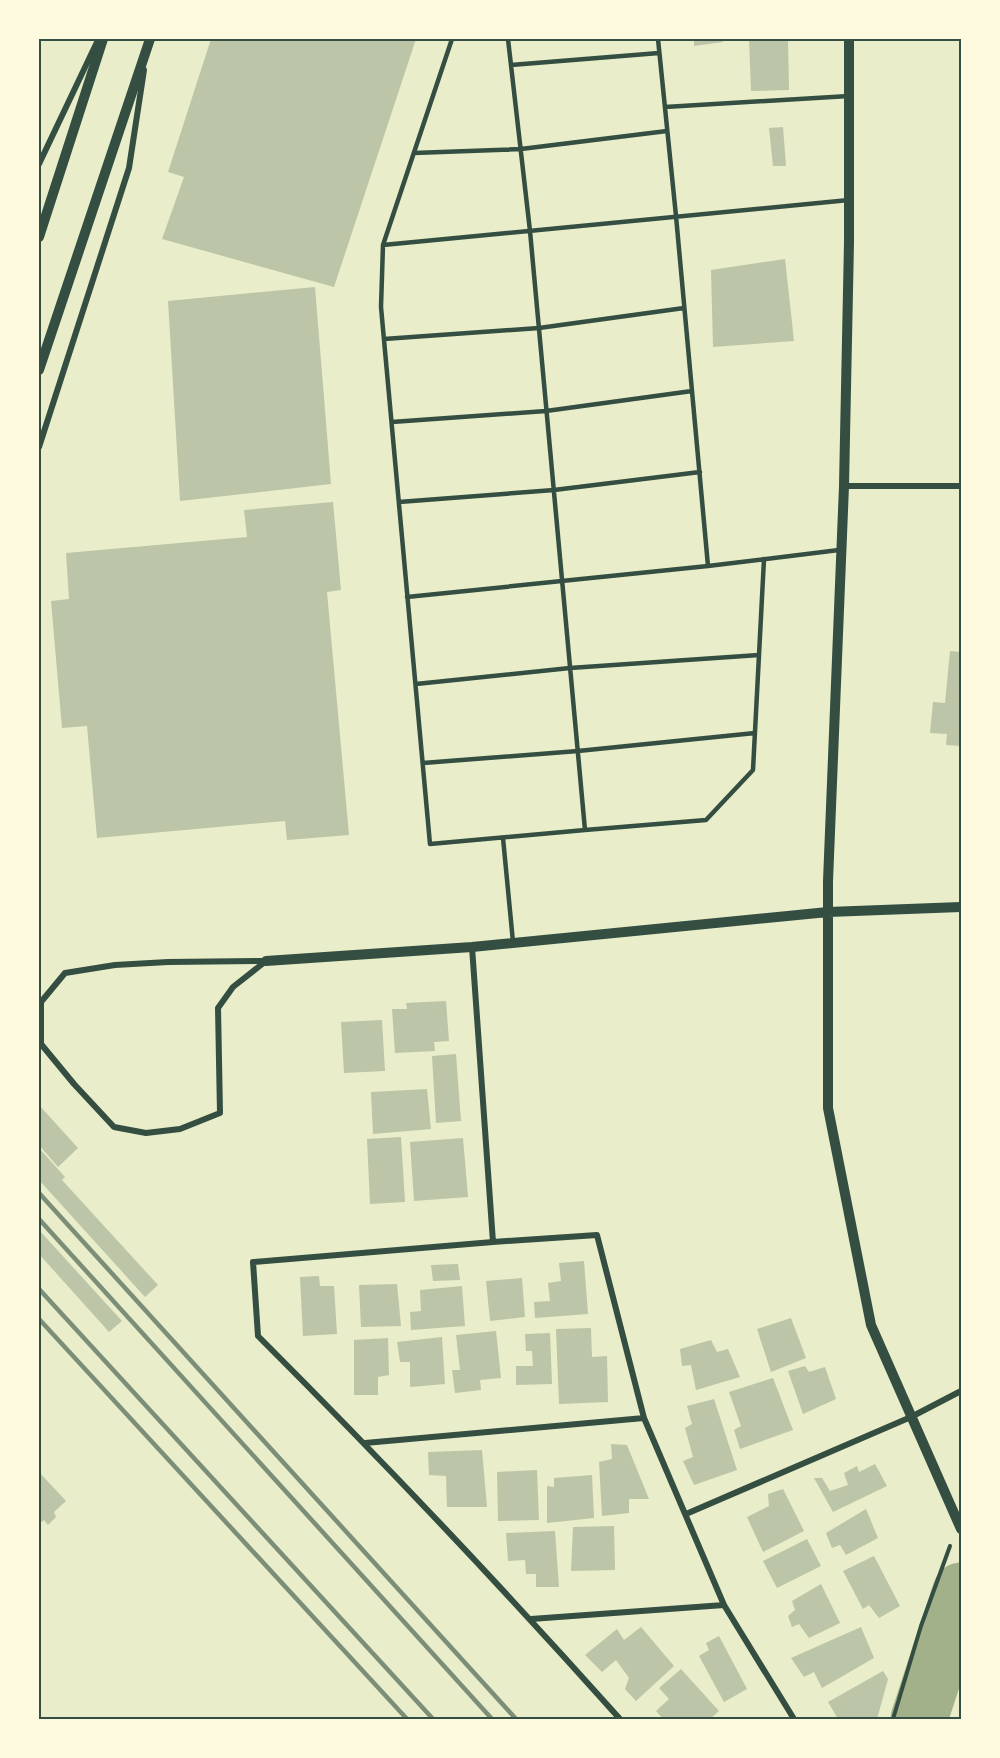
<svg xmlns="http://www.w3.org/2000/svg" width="1000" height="1758" viewBox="0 0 1000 1758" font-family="'Times New Roman',serif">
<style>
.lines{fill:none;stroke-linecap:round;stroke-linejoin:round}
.river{stroke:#a3b18a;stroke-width:57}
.building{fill:#bcc5a7}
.path{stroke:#344e41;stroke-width:4}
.service{stroke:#344e41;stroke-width:4.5}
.minor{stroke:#344e41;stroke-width:6}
.tertiary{stroke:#344e41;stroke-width:10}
.rail{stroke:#7c8e77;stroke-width:4.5}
.neatline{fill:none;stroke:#344e41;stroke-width:2}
</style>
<rect width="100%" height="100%" fill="#e9edc9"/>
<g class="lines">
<path class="river" d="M919,1719l42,-128"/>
</g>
<path class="building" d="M211,39h205l-82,248 -172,-48 22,-62 -16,-5z
M694,39h29v3l-29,4z
M749,39h39l1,51 -38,1z
M783,127l3,39h-13l-4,-38z
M785,259l9,82 -81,6 -2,-77z
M315,287l16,197 -151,17 -12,-200z
M333,502l8,88 -14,2 22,243 -62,5 -2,-19 -188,17 -10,-112 -25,2 -11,-127 18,-2 -3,-46 181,-16 -3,-27z
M950,651l11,1v94l-15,-1 1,-11 -17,-1 3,-31 12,1z
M446,1001l3,40 -15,1 1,9 -40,2 -3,-44h15l-1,-6z
M382,1020l3,51 -41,2 -3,-51z
M456,1054l5,67 -25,2 -4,-67z
M427,1089l4,40 -58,5 -2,-42z
M39,1105l39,43 -20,19 -19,-22z
M401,1137l4,65 -35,2 -3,-65z
M463,1138l5,59 -54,4 -4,-59z
M39,1148l26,29 -3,3 96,105 -13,12 -106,-117z
M39,1230l83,91 -13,11 -70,-78z
M584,1261l4,53 -53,4 -1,-16 16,-1 -2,-18 13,-2 -2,-18z
M458,1264l2,16 -27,1 -2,-16z
M319,1276l1,10h14l3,48 -34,2 -3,-59z
M522,1278l3,39 -35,4 -4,-40z
M397,1284l4,42 -40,1 -2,-42z
M462,1286l3,40 -54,4 -1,-18 11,-1 -1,-21z
M791,1318l15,40 -35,14 -14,-43z
M591,1328l1,29 15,-1 1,46 -49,2 -3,-75z
M496,1331l5,47 -21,2 1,10 -26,3 -3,-23h8l-4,-35z
M550,1333l2,51 -36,1v-19h17l-1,-15h-6l-1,-17z
M442,1337l3,47 -35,3v-25h-10l-3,-20z
M388,1338l1,37 -11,2v18h-24v-55z
M711,1340l6,12 11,-3 12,28 -44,13 -5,-25 -9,1 -2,-17z
M805,1366l4,6 16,-5 11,32 -33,15 -15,-43z
M773,1378l20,52 -53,19 -6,-19 7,-4 -12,-34z
M714,1399l23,71 -43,15 -11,-24 10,-4 -8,-29 7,-4 -5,-18z
M611,1444l16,1 22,54h-20v14l-27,3 -3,-54 13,-3z
M482,1450l5,57h-40l-1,-31 -17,-1 -1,-23z
M875,1464l12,22 -54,26 -19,-34h8l8,13 18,-6 -4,-12 13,-7 2,6z
M537,1470l2,50 -41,1 -1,-49z
M39,1472l27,29 -12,11 2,5 -8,8 -4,-5 -5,4z
M592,1475l2,43 -47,5v-37l7,1v-9z
M783,1489l21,42 -41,21 -16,-35 22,-11 -1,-12z
M866,1509l12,29 -32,17 -6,-10 -8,3 -6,-15z
M614,1526l1,44 -44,1 2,-44z
M555,1531l4,56h-23v-13h-10l-1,-14 -17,1 -2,-28z
M807,1539l14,27 -44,22 -14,-27z
M874,1556l26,50 -21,12 -10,-13 -6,4 -20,-38z
M821,1584l19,39 -31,15 -10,-14 -7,3 -4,-11 7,-6 -3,-9z
M641,1627l33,39 -38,35 -11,-12 4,-11 -13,-18 -14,12 -17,-17 32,-26 7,11z
M861,1627l13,31 -52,30 -8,-16 -10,5 -13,-19z
M719,1636l28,53 -23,13 -25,-46 10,-6 -3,-7z
M681,1669l38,42 -9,8h-47l-7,-8 13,-12 -10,-11z
M883,1671l5,8 -11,40h-39l-10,-17z"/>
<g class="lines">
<path class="path" d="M893,1719l28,-93 29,-80"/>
<path class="service" d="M452,39l-69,206 466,-45
M511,65l148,-12
M665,107l184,-11
M414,153l107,-4 146,-18
M383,245l-2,62 49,537 155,-14 -55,-599 -22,-192
M384,339l155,-11 145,-20
M392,422l154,-11 146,-20
M399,502l155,-12 146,-18
M708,566l131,-16
M407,597l301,-31 -32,-350 -18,-177
M416,684l154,-16 189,-13
M423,763l155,-12 177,-18
M585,830l121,-10 47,-50 11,-211
M503,838l10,104"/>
<path class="minor" d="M39,164l59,-124
M39,447l90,-279 15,-98
M844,486h117
M472,947l21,295 104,-7 47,183 80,187 70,114
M266,961l-33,26 -15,21 2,105 -40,16 -34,4 -32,-6 -40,-43 -33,-40v-42l24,-29 50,-8 53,-3z
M493,1242l-240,20 5,74c124,124 245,252 362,383
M365,1443l279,-25
M686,1514l225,-97 50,-26
M531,1619l193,-14"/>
<path class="tertiary" d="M849,39v203l-5,244 -16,395v227l43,217 90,204
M39,237l64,-198
M39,370l111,-331
M266,961l206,-14 356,-35 133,-5"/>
<path class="rail" d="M39,1193l477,526
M39,1219l453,500
M39,1289l394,430
M39,1319l368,400"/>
</g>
<rect width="1000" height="1758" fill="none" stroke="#fefae0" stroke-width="81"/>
<rect x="40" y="40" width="920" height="1678" class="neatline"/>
</svg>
